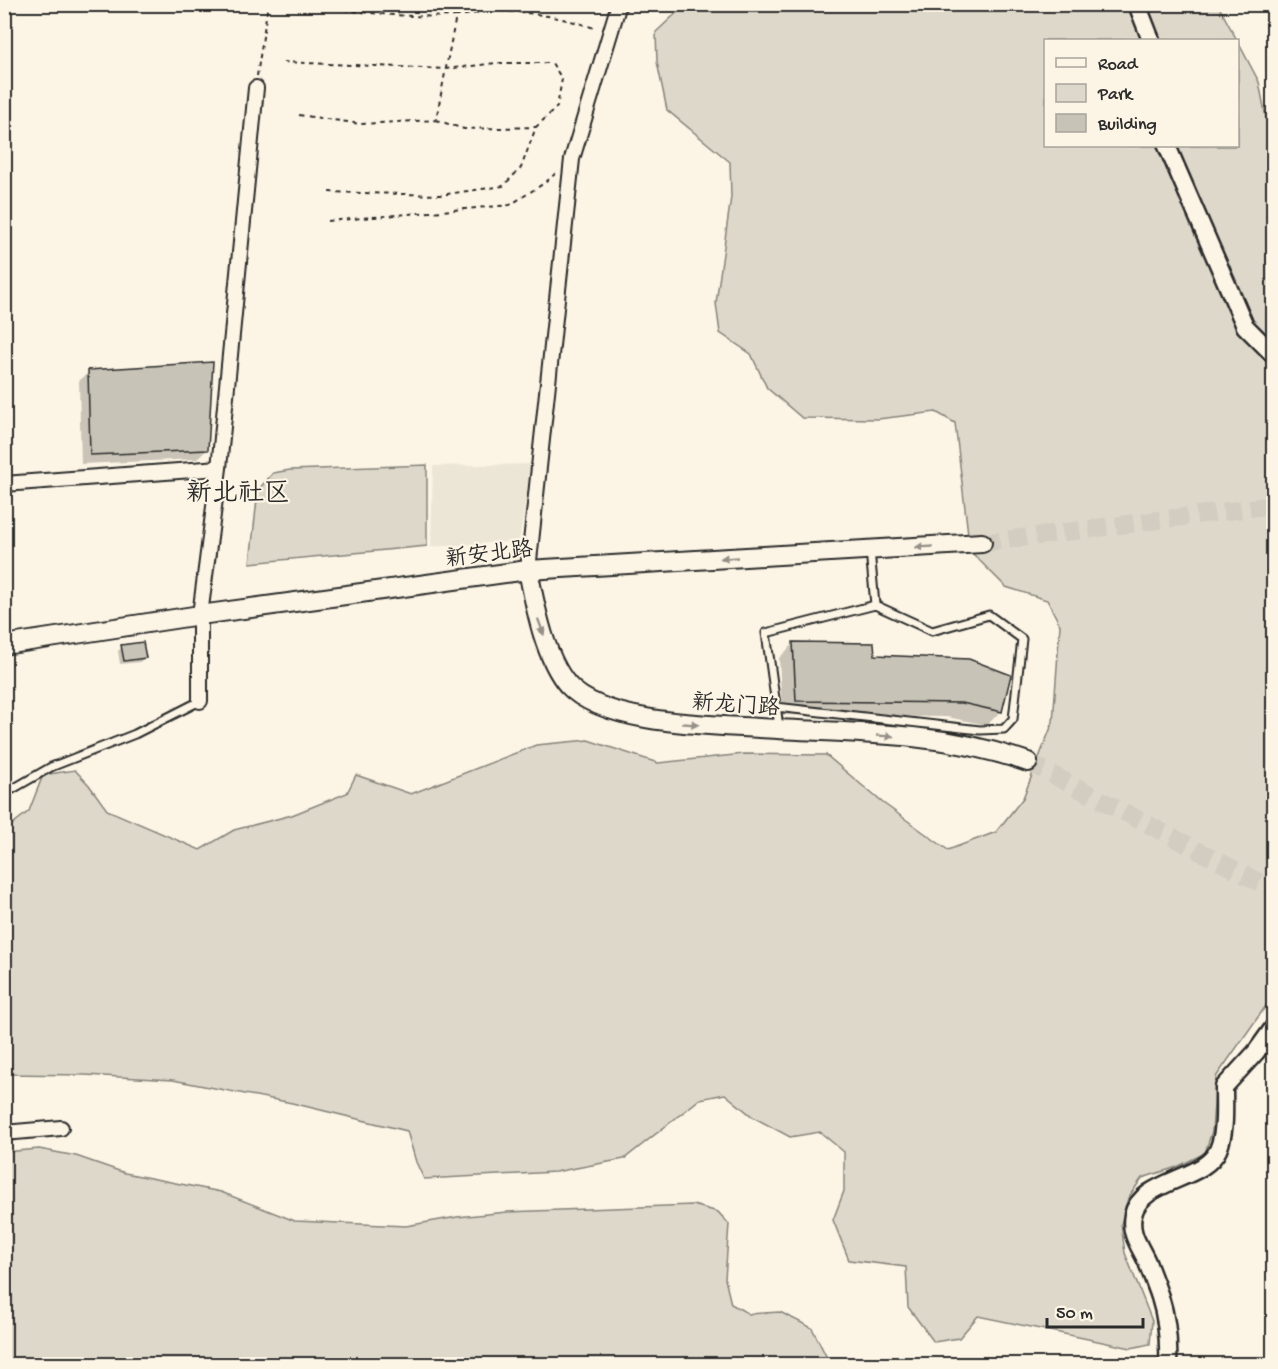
<svg xmlns="http://www.w3.org/2000/svg" width="1278" height="1369" viewBox="0 0 1278 1369" font-family="'Gochi Hand','LXGW WenKai TC',sans-serif">
<style>
.built{fill:#ece6d7}
.green{fill:#ded8ca;stroke:#84827a;stroke-width:1.5}
.shadow{fill:#0003}
.building{fill:#c8c3b7;stroke:#2b2b2b;stroke-width:1.5}
.lines{fill:none;stroke-linecap:round;stroke-linejoin:round}
.secondary-tunnel{stroke:#d2cdc0;stroke-width:18;stroke-dasharray:18 9;stroke-linecap:butt}
.service-casing{stroke:#2b2b2b;stroke-width:11}
.minor-casing{stroke:#2b2b2b;stroke-width:18}
.tertiary-casing{stroke:#2b2b2b;stroke-width:21}
.secondary-casing{stroke:#2b2b2b;stroke-width:22}
.path{stroke:#2b2b2b;stroke-width:2;stroke-dasharray:4.5 4.5;stroke-linecap:butt}
.service{stroke:#fcf5e5;stroke-width:7}
.minor{stroke:#fcf5e5;stroke-width:14}
.tertiary{stroke:#fcf5e5;stroke-width:16}
.secondary{stroke:#fcf5e5;stroke-width:18}
.oneway{fill:#949088}
.labels{text-anchor:middle;stroke-width:4.5;stroke-linejoin:round;paint-order:stroke}
.street-label{font-size:22px;fill:#2b2b2b;stroke:#fcf5e5}
.quarter-label{font-size:26px;fill:#2b2b2b;stroke:#fcf5e5}
</style>
<rect width="100%" height="100%" fill="#fcf5e5"/>
<filter id="ink" filterUnits="userSpaceOnUse"><feTurbulence type="fractalNoise" baseFrequency=".0167" numOctaves="2"/><feDisplacementMap in="SourceGraphic" scale="12" xChannelSelector="R" yChannelSelector="G"/><feConvolveMatrix kernelMatrix="1 2 1 2 8 2 1 2 1" color-interpolation-filters="sRGB"/></filter>
<g filter="url(#ink)">
<path class="built" d="M532,464l-13,77 -88,6 2,-81z"/>
<path class="green" d="M686,4l532,1 19,35h-191v106h192v-104l21,40 14,71v847h-3l-54,77 -4,54 -7,22 -28,14 -35,11 -14,20 -7,26 4,29 27,68 -2,23 -19,4 -153,-32 -19,22 -25,4 -26,-35 -2,-40 -57,-7 -16,-40 11,-29v-39l-24,-20 -30,5 -37,-20 -28,-23 -25,5 -76,60 -69,13 -131,7 -8,-17 -9,-31 -115,-28 -119,-23 -88,-5 -80,-1v-244l24,-19 14,-36 32,-5 14,15 18,25 93,40 34,-20 58,-15 55,-22 9,-18 55,19 125,-49 52,-5 70,23 86,-9 82,1 57,48 65,47 48,-18 27,-34 30,-76 7,-97 -13,-25 -41,-13 -36,-36 -15,-128 -19,-11 -58,7 -76,-1 -35,-30 -16,-34 -31,-21 -4,-30 15,-106 -1,-35 -63,-52 -10,-48 -1,-30z
M427,465v81l-177,17 8,-73 15,-17 17,-3z
M39,1149l37,7 49,17 96,19 74,29 111,5 51,-9 50,-5 186,-7 25,7 11,12 -4,55 6,25 18,10 31,-2 32,16 18,36h-825v-212z"/>
<path class="shadow" d="M89,372l118,78 -10,9 -116,5 -2,-83z
M794,643l79,14 128,54 -14,14 -40,-8 -165,-2 -3,-57z
M122,647l22,10 -4,5 -20,2 -2,-13z"/>
<path class="building" d="M213,362l-5,88 -118,5 -2,-85z
M143,642l3,16 -22,3 -3,-16z
M793,642l81,1 1,12 94,4 42,16 -9,37 -40,-9 -166,-2z"/>
<g class="lines">
<path class="secondary-tunnel" d="M982,543l292,-38
M1028,762l246,128"/>
<g class="service-casing">
<path id="service" d="M776,707l204,23 24,-1 9,-10 9,-80 -33,-24 -57,16 -57,-26
M779,727l-13,-94 109,-28 -5,-55
M4,794l47,-27 84,-33 65,-33"/>
</g>
<g class="minor-casing">
<path id="minor" d="M4,484l215,-16
M528,570l44,-411 47,-155
M200,701v-86l19,-147 37,-380
M4,1133l57,-5"/>
</g>
<g class="tertiary-casing">
<path id="tertiary" d="M1137,4l14,36
M1167,146l78,180 29,29
M1168,1364c1,-22 -1,-45 -8,-67 -4,-12 -9,-24 -13,-35 -7,-16 -18,-28 -14,-47 8,-36 71,-34 85,-65 8,-18 6,-43 6,-63l32,-35 18,-25"/>
</g>
<g class="secondary-casing">
<path id="secondary" d="M528,570c7,35 16,87 40,115 35,39 140,40 191,43 51,3 103,4 154,9 39,4 77,12 115,25
M4,645l196,-30 328,-45 454,-27"/>
</g>
<path class="path" d="M309,4c49,9 97,14 147,12
M491,4l6,7
M283,62l162,7 52,-6h55l10,16 -5,28 -21,20 -15,41 -18,18 -63,9 -114,-3
M257,76l11,-72
M299,115l62,9 75,-4 20,-104c14,-1 29,-5 43,-5 33,1 67,7 98,18
M436,120l28,9 72,-2
M328,221l182,-16 36,-23 10,-9"/>
<use href="#service" class="service"/>
<use href="#minor" class="minor"/>
<use href="#tertiary" class="tertiary"/>
<use href="#secondary" class="secondary"/>
</g>
<defs><path id="oneway-solid" d="M-6-.8H1V-3.2L6.5 0L1 3.2V.8H-6Z" transform="scale(1.5)"/></defs>
<g class="oneway">
<use href="#oneway-solid" transform="translate(924 547) rotate(177)"/>
<use href="#oneway-solid" transform="translate(729 558) rotate(177)"/>
<use href="#oneway-solid" transform="translate(541 627) rotate(70)"/>
<use href="#oneway-solid" transform="translate(690 724) rotate(5)"/>
<use href="#oneway-solid" transform="translate(885 736) rotate(3)"/>
</g>
</g>
<g class="labels">
<g class="street-label">
<text transform="translate(489 552) rotate(-7)" y="8">新安北路</text>
<text transform="translate(736 703) rotate(4)" y="8">新龙门路</text>
</g>
<g class="quarter-label">
<text x="238" y="500">新北社区</text>
</g>
</g>
<rect width="1278" height="1369" fill="none" stroke="#fcf5e5" stroke-width="24"/>
<rect x="12" y="12" width="1254" height="1345" fill="none" stroke="#2b2b2b" stroke-width="2" filter="url(#ink)"/>
<rect x="1044" y="39" width="195" height="108" fill="#fcf5e5" stroke="#a8a49b" stroke-width="1.5"/>
<rect x="1056" y="58" width="30" height="9" fill="#fcf5e5" stroke="#a8a49b" stroke-width="1.5"/>
<text x="1098" y="69" font-size="18" fill="#2b2b2b">Road</text>
<rect x="1056" y="84" width="30" height="18" fill="#ded8ca" stroke="#a8a49b" stroke-width="1.5"/>
<text x="1098" y="99" font-size="18" fill="#2b2b2b">Park</text>
<rect x="1056" y="114" width="30" height="18" fill="#c8c3b7" stroke="#a8a49b" stroke-width="1.5"/>
<text x="1098" y="129" font-size="18" fill="#2b2b2b">Building</text>
<path d="M1047 1318v9h96v-9" fill="none" stroke="#2b2b2b" stroke-width="3"/>
<text x="1056" y="1318" font-size="18" fill="#2b2b2b" stroke="#fcf5e5" stroke-width="4.5" paint-order="stroke">50 m</text>
</svg>
